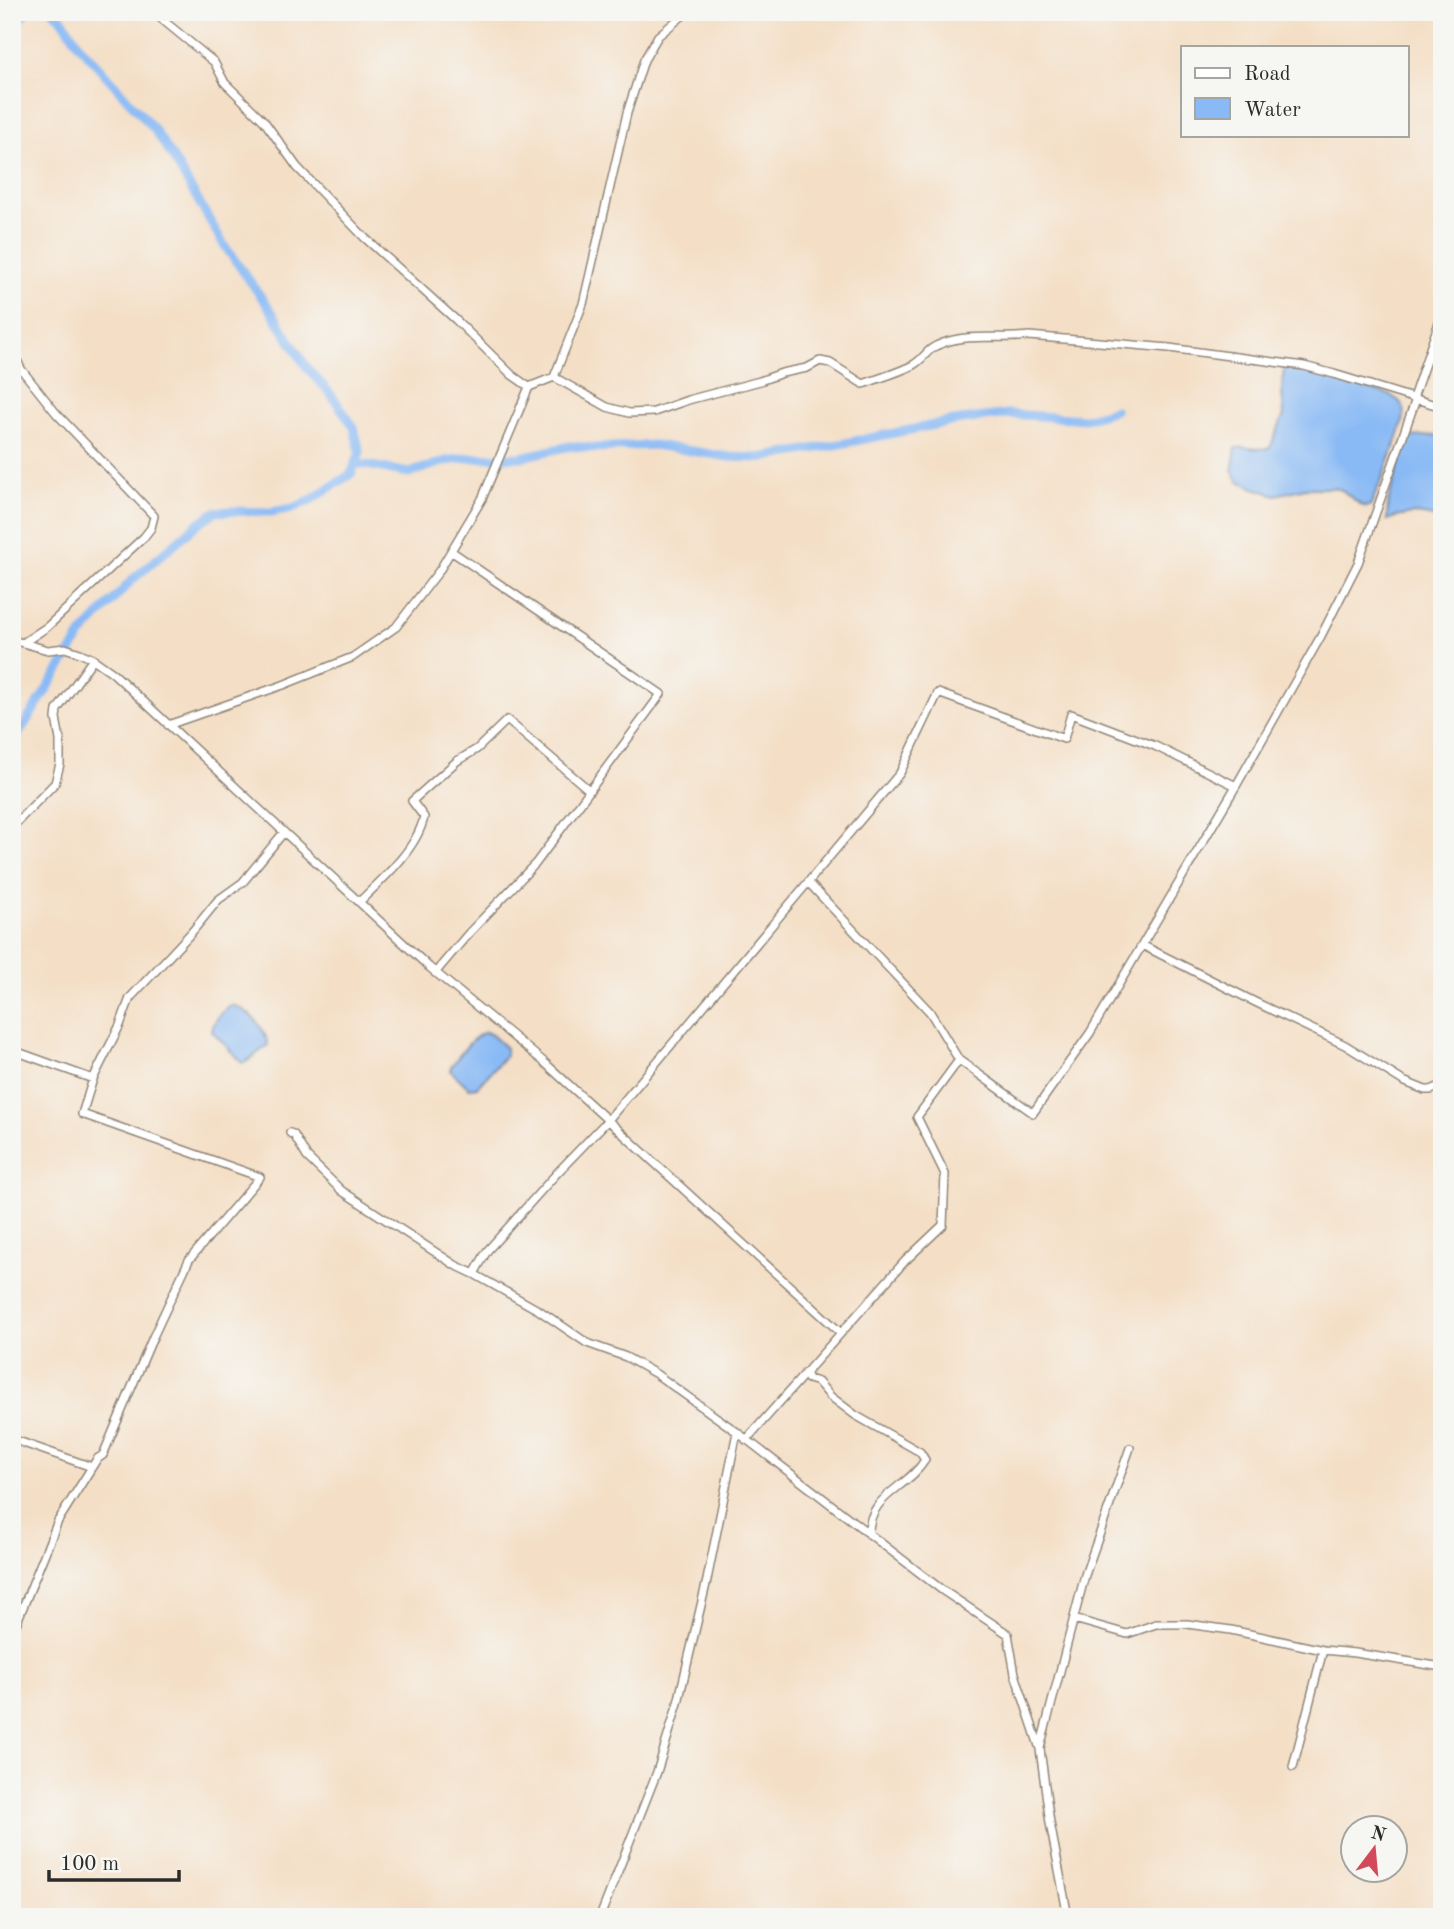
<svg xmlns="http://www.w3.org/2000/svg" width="1454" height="1929" viewBox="0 0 1454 1929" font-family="'Old Standard TT',serif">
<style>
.water{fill:#89baf5;stroke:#5a7290;stroke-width:2}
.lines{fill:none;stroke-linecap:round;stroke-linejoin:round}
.canal{stroke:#89baf5;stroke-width:9}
.minor-casing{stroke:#908578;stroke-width:10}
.minor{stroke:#fff;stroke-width:7}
</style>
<rect width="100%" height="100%" fill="#f6f6f2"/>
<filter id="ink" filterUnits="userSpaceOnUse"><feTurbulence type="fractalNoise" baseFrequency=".0143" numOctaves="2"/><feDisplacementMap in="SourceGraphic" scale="14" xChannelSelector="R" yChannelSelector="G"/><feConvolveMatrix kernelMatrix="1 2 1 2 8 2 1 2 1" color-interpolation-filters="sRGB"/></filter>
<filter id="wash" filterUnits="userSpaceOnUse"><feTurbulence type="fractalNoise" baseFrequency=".00686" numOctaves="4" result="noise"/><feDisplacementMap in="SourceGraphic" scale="28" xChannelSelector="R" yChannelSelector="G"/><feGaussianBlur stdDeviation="1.57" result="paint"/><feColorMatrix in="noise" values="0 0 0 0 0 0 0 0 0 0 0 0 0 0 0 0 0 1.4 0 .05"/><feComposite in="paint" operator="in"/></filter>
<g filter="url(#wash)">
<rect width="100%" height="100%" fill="#f4dfc6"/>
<path class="water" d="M1286,368l25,4 79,23c6,4 13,7 14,15 2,17 -26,76 -33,95l-4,2 -6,-2 -19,-15 -7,-2h-30l-29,7 -22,-7 -15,-7 -7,-10 4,-23c11,-2 21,3 34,0l14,-33 -2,-24 2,-22z
M1442,435v84c-24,-6 -31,-7 -55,1l1,-18 17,-58 4,-7z
M232,1005c17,5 33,22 36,40l-22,17 -4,1 -30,-32c1,-10 11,-21 20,-26z
M486,1032l6,3 14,13v7l-29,32 -8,1 -18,-17v-4c9,-12 21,-31 35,-35z"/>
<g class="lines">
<path class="canal" d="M12,28l14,-16
M355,463l54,10 37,-12 19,-3 56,-1 49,-11 24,2 60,-3 75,12 30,1 71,-12 124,-25 54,-7 77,5 30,-9
M12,744l70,-110 49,-53 69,-59 15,-10 18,-1 38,1 22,-4 16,-7 42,-27 9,-21 -6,-26 -24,-34 -23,-25 -35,-56 -48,-67 -52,-89 -18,-27 -75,-84 -17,-26 -8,-7"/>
</g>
</g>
<g filter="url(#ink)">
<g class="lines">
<g class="minor-casing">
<path id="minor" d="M153,12l61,50 11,21 39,38 33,46 68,71 91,82 56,55 17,12 25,-10 29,-73 44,-191 17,-53 14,-24 29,-24
M12,349l9,20 35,44 98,103 -3,12 -7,9 -97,90 -24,16
M554,377l53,30 22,6 25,-1 34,-12 72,-19 22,-8 25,-5 13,-7 10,2 33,21c16,-6 35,-11 50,-19 13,-7 12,-16 30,-22 28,-10 56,-3 86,-7l140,12 135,18 30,8 108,33
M1413,398l29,-84
M12,640l36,10 17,-2 15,5 13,6 20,14 316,294 115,95 297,271 64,-72 38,-36 2,-51 -28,-57 42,-57 74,53 57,-80 146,-247 85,-150 37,-73 58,-164
M168,725l115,-40 70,-28 43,-30 43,-56 43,-72 47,-112
M12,824l4,-1 39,-40 5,-19v-24l-4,-22 1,-8 36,-51
M809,883l121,129 29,48
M359,902c23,-22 58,-53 65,-85l-12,-16 45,-40 20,-12 30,-29 82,70
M1142,945l113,57 90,43 58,36 22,9h6l11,-5
M435,973l33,-39 68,-71 125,-169 -210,-143
M12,1050l81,29 -11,35 178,63 -71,83 -36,77 -50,118 -6,4 -39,62 -46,113
M93,1079l27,-54 10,-27 61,-65 27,-33 25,-18 41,-50
M290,1133l4,2 13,22 35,34 113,74 19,9
M805,1373l3,6 10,3 12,14 25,19 65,37 5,8c-17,28 -57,35 -56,74
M12,1439l80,28
M746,1440l95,-107
M1074,1619l53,15 29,-10h31l44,6 92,20
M1040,1748l45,-173 45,-127
M1293,1767l30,-117 32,3 87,14
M600,1917l57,-145 21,-69 29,-123 30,-148
M1068,1917l-18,-94 -10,-74 -25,-75 -7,-40 -66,-44 -205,-158 -81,-58 -30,-17 -39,-14 -47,-32 -66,-37 13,-23 70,-78 51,-53 292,-347 38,-80 126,46 7,-25 84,32 81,40"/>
</g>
<use href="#minor" class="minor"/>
</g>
</g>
<rect width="1454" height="1929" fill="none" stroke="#f6f6f2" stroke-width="42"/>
<rect x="1181" y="46" width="228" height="91" fill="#f6f6f2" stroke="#a5a5a2" stroke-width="2"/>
<rect x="1195" y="68" width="35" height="10" fill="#ffffff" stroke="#a5a5a2" stroke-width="2"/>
<text x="1244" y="80" font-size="21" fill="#2b2b2b">Road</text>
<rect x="1195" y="98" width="35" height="21" fill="#89baf5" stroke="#a5a5a2" stroke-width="2"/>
<text x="1244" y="116" font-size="21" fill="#2b2b2b">Water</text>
<g transform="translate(1374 1849) rotate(16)"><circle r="33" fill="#f6f6f2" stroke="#a5a5a2" stroke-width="2"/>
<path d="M0-5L12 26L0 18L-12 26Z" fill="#d1495b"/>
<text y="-10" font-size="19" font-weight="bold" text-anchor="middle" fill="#2b2b2b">N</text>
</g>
<path d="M49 1870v10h130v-10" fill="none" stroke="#2b2b2b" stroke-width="3.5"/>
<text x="60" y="1870" font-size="21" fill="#2b2b2b" stroke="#f6f6f2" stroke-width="5" paint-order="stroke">100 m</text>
</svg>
